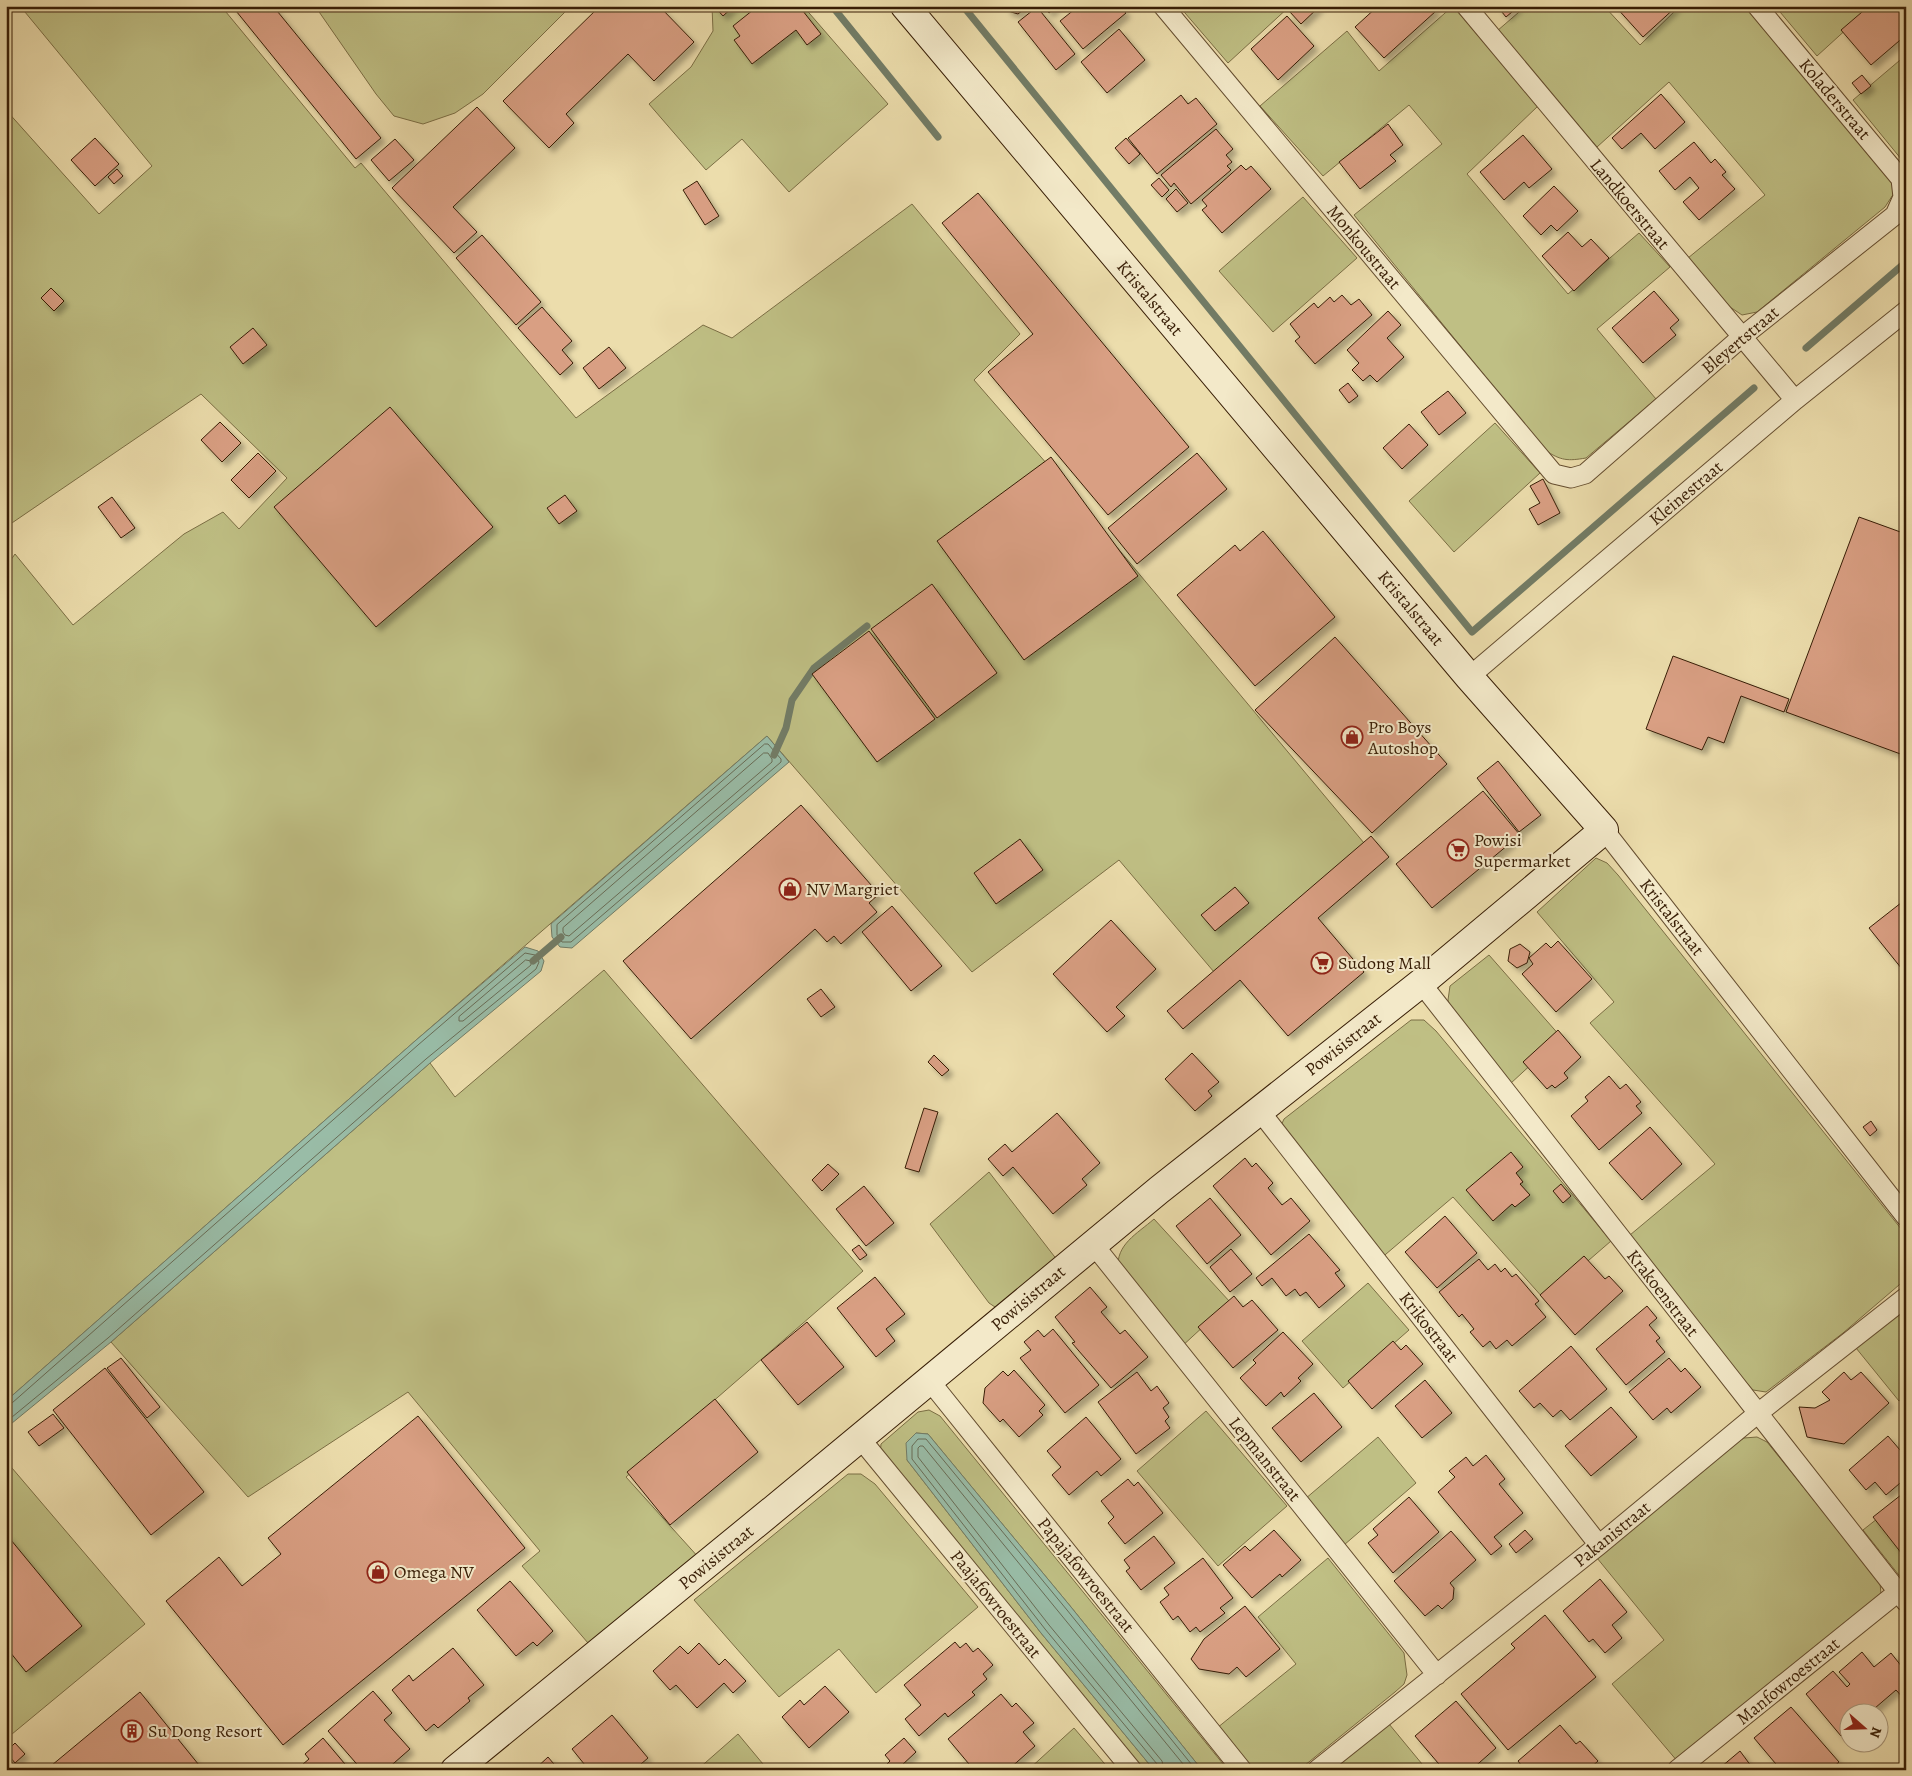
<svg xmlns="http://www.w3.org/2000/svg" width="1912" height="1776" viewBox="0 0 1912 1776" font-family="Alegreya,serif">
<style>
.green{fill:#bfbf84;stroke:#7b6e44}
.water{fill:#99bca7;stroke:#727c66}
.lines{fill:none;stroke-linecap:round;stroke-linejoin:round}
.shore{stroke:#686c56;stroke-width:1}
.stream{stroke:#727c66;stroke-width:7}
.building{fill:#d99f83;stroke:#371d05;filter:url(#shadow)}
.street-casing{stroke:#644d2f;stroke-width:21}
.secondary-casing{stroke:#371d05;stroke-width:30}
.street{stroke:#f3e9c9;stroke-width:19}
.secondary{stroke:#f3e9c9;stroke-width:28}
.labels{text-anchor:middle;stroke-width:4;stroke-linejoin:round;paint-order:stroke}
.street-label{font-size:18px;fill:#371d05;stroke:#f3e9c9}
.poi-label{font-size:18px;fill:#371d05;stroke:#f3e9c9;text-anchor:start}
</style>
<defs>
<filter id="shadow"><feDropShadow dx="4.5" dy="4.5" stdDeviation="2.5" flood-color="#0004"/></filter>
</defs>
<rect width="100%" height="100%" fill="#ecddac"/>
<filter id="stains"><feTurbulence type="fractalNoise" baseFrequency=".004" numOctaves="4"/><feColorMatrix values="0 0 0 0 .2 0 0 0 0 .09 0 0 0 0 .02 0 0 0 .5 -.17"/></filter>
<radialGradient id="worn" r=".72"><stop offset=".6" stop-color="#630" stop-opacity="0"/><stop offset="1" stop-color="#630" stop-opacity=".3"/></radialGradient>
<path class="green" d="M20,6h201l134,162 6,-5 215,255 127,-93 29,13 180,-134 108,130 -46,46 80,92 310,371 -150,129 -95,-112 -147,112 -205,-236 -352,305 -409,360v-834l9,-13 58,71 111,-91 39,-22 16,17 48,-51 -86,-84 -195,133v-417l93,104 53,-48z
M315,6h256l-88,88 -28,19 -32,11 -29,-8 -18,-22z
M712,6h91l85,98 -99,88 -47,-53 -36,31 -57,-66 42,-37 22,-36z
M1179,6h111l-62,57z
M1453,6l85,100 -71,68 101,120 71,-61 31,34 -73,62 59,70 -70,59c-18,3 -25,3 -41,-8l-191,-235 88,-71 -33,-39 -86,71 -63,-70 87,-75 32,40z
M1526,6h78l36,39 40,-39h71l137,158 8,26 -11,17 -128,105 -15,3 -12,-8 -42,-49 77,-63 -96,-113 -72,65 -100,-116z
M1775,6h97l-55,50z
M1906,55v110l-53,-65z
M1303,197l54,61 -84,74 -54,-61z
M1495,423l45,50 -86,79 -45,-51z
M1596,858l11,5 11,12 288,360v44l-63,54 -77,59 -13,-2 -9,-10 -114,-145 85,-71 -125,-141 24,-21 -77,-90z
M1489,955l72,82 -51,47 -58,-69 -4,-15 2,-14z
M604,970l259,301 -237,206 74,82 -106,91 -72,-84 18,-15 -132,-159 -160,105 -137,-155 319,-279 25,34z
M1411,1020h13l12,11 175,210 -67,58 -91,-102 -74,63 -100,-130 5,-11z
M989,1172l72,93 -63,44 -9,-6 -59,-79z
M1154,1219l76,83 -50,46 -62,-79c-2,-25 19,-35 36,-50z
M1368,1283l41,47 -66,58 -41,-47z
M1906,1307v89l-7,5 -43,-53z
M929,1410l11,6 288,354h-26l-131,-163 -143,-173 -12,-1 -9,27 134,173 113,137h-15l-259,-315 1,-11 37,-32z
M1206,1411l81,95 -69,60 -81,-95z
M1378,1437l38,46 -72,62 -39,-46z
M1757,1437l10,5 113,140 1,13 -203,167 -66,-78 52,-44 -67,-82 137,-114 10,-6z
M6,1461l139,163 -139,115z
M848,1474h13l14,10 103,123 -102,86 -37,-44 -60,48 -85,-97z
M1906,1496v88l-43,-54z
M1328,1558l76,95 3,22 -3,9 -9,8 -96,78h-48l-34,-42 79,-64 -38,-47z
M1389,1724l38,46h-96z
M1074,1728l36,42h-82z
M738,1734l30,36h-71z"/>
<path class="water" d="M767,736l22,26 -217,186 -12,-1 -8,-10 -1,-13z
M525,947l13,4 6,10 -3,10 -111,92 -319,279 -105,86v-27l409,-360z
M916,1433l12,1 143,173 131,163h-48l-113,-137 -134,-173 -1,-17z"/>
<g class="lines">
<path class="shore" d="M765,744h3l13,15v3l-210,180h-9l-5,-7v-10z
M764,753h4l4,6v3l-203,174 -4,-1 -2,-3v-4z
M526,960l5,1v4l-68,56h-4v-4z
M6,1404l6,-1 406,-358 107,-92 10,2 4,7 -3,7 -110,90 -318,279 -102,84
M1158,1770l-1,-6 -112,-135 -133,-170v-13l6,-7h8l141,171 129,160
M1164,1770l-2,-9 -113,-136 -131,-168v-9l2,-2h3l265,324"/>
<path class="stream" d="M832,6l106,131
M963,6l509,626 282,-244
M1806,348l100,-86
M774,755l12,-27 6,-28 22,-32 53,-42
M533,961l28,-24"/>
</g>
<path class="building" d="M232,6h41l108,132 -25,21z
M600,6h59l35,36 -40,39 -26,-27 -62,60 8,9 -25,25 -46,-47z
M714,6h20l-11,10z
M758,6h41l22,28 -14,11 -11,-15 -44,34 -18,-24 6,-4 -7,-10z
M1005,6h20l-2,4 -5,4 -10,-3z
M1043,6h14l-8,7z
M1073,6h47l6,7 -43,36 -23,-28 15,-12z
M1295,6h25l-19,18 -12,-13z
M1378,6h54l4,5 -52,47 -29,-31z
M1497,6h22l-13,11z
M1615,6h62l-34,31z
M1869,6h37v29l-35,30 -30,-35z
M1037,7l38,47 -19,16 -38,-48z
M1287,16l27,30 -36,34 -27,-31z
M1119,29l26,31 -38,33 -26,-31z
M1862,75l9,11 -10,8 -9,-11z
M1661,94l24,28 -30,27 -14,-16 -19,16 -10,-11z
M1181,95l7,9 8,-6 21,26 -60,50 -29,-36z
M477,107l38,41 -62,59 24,25 -23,21 -62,-65z
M1388,124l15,21 -13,10 6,6 -36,28 -21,-27z
M1216,129l17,20 -7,6 6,7 -5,4 4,4 -40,34 -17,-21 -3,4 -10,-12z
M1523,135l29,34 -23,19 -5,-6 -20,18 -24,-28z
M95,138l24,26 -24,22 -24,-26z
M1126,138l14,16 -11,10 -14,-16z
M395,139l19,21 -25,21 -18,-21z
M1694,142l17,21 4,-4 11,13 -4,3 13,14 -36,31 -16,-18 16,-14 -9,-11 -15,13 -16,-19z
M1241,165l5,5 5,-4 20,23 -49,44 -20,-23 5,-4 -5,-6z
M117,169l6,7 -9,8 -6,-7z
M1159,178l10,12 -7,7 -11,-12z
M697,181l22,35 -14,9 -22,-35z
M1554,186l24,25 -21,20 -6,-6 -10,10 -18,-19z
M1176,189l12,14 -11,9 -11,-13z
M978,193l211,254 -81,68 -120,-143 45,-38 -91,-111z
M1568,232l14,15 9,-8 18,19 -35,33 -32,-35z
M482,235l59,67 -25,23 -60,-67z
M51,288l13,13 -10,10 -13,-13z
M1654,291l25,29 -9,8 6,7 -33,28 -31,-35z
M1342,295l9,10 8,-6 13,16 -57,49 -20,-23 5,-4 -10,-13 24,-21 4,5 12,-11 4,5z
M542,307l30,34 -10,9 11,13 -13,12 -42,-47z
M1388,311l13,14 -14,13 17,19 -27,25 -7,-7 -7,6 -11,-11 7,-7 -12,-13z
M253,328l14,17 -24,19 -13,-17z
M609,347l17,21 -27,21 -16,-21z
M1348,383l10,13 -9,7 -10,-13z
M1448,391l18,22 -27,22 -18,-23z
M390,407l103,120 -117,100 -102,-120z
M220,422l21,21 -19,19 -21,-22z
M1409,424l19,21 -26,24 -19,-21z
M258,453l18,18 -27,27 -18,-18z
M1197,453l30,36 -90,75 -29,-36z
M1051,457l87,119 -114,84 -87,-119z
M1543,479l17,34 -22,12 -9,-16 11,-6 -10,-17z
M565,495l12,16 -18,13 -12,-16z
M112,497l23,31 -14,10 -23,-31z
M1859,517l47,17v222l-120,-44z
M1263,531l72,86 -80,69 -78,-91 58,-50 5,6z
M932,584l65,89 -60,45 -66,-89z
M869,631l66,88 -58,43 -65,-88z
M1335,637l112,127 -75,69 -117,-123z
M1673,656l116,43 -5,13 -43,-16 -17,47 -16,-6 -6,13 -56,-21z
M1498,761l43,54 -22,17 -42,-54z
M1483,791l37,44 -88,73 -36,-44z
M801,805l78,89 -10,9 8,9 -36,32 -7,-8 -7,6 -12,-13 -124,110 -68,-78z
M1371,836l18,21 -71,61 46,54 -76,64 -48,-56 -57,49 -16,-18z
M1020,839l23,31 -47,34 -22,-31z
M1235,887l14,16 -34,28 -14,-16z
M1906,899v75l-37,-46z
M892,906l50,60 -31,25 -49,-59z
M1111,920l45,49 -40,38 9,9 -18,16 -54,-58z
M1558,941l34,38 -36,33 -34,-38 11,-10 -4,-6 17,-15 5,5z
M1520,944l10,8 -3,11 -10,5 -9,-7 2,-12z
M821,989l14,18 -14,10 -14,-18z
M1558,1030l23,27 -17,16 4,5 -13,10 -3,-3 -5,4 -24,-27z
M1192,1053l27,29 -11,9 4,5 -17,15 -30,-32z
M934,1055l15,15 -7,6 -14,-14z
M1609,1076l11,13 6,-5 15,18 -5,4 6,7 -43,37 -28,-34 17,-15 -3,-4z
M924,1108l14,4 -19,60 -14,-4z
M1057,1113l43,50 -18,16 5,6 -34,29 -40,-47 -10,9 -15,-17 17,-15 7,8z
M1871,1121l6,9 -7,6 -7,-9z
M1650,1127l32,37 -40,36 -33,-37z
M1511,1152l12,15 -7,6 7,9 -3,2 10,11 -15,12 -3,-3 -19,17 -27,-31z
M1245,1158l7,9 4,-4 17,20 -5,5 14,17 9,-7 19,23 -39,34 -58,-69z
M828,1164l11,10 -17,17 -10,-11z
M1561,1184l10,12 -8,7 -10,-12z
M864,1186l30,37 -28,23 -30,-37z
M1210,1198l31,37 -34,29 -31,-38z
M1445,1216l32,37 -40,35 -32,-36z
M1309,1234l31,36 -5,3 10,13 -26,22 -13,-16 -6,4 -5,-7 -9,7 -14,-18 -10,8 -6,-8z
M859,1245l8,10 -7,5 -8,-10z
M1231,1249l21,25 -22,18 -20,-25z
M1584,1256l21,23 4,-3 14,15 -48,44 -35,-40z
M1479,1259l9,11 7,-6 6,8 4,-4 7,9 4,-3 23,27 -4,3 11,13 -34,29 -5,-6 -11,9 -6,-8 -7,6 -13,-15 4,-3 -12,-15 -3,3 -20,-25z
M875,1277l30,37 -19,15 9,12 -19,16 -39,-49z
M1090,1287l17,20 -6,5 19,22 5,-4 23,27 -37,31 -39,-45 3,-1 -20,-25z
M1234,1296l9,11 9,-7 26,30 -45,38 -35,-41z
M1647,1306l10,12 -8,7 11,13 -4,3 9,11 -39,33 -30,-36z
M807,1322l37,45 -46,38 -37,-45z
M1053,1329l46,56 -34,28 -45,-55 11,-8 -7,-8 14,-12 6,7z
M1283,1332l30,32 -15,14 3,3 -17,16 -3,-5 -15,14 -26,-28 16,-15 -3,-3z
M1393,1341l8,9 5,-5 17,19 -51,45 -24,-28z
M1571,1346l36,43 -37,31 -9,-10 -8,7 -13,-14 -6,5 -15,-17z
M121,1358l39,49 -13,11 -40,-50z
M1669,1358l12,14 4,-4 16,19 -30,26 -4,-5 -14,12 -24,-28z
M105,1368l99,124 -53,43 -98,-125z
M1014,1370l31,35 -6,6 4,4 -24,22 -16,-18 -3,3 -17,-19 2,-15 18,-17 5,5z
M1137,1372l14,19 6,-5 12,17 -6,5 6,9 -4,4 5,7 -34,26 -38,-52z
M1844,1372l7,8 10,-8 28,31 -45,41 -37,-7 -8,-30 16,1 15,-8 -8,-8z
M1425,1380l27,33 -30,25 -27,-32z
M1314,1393l28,34 -41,35 -29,-34z
M715,1399l43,53 -88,73 -43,-53z
M1611,1407l26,30 -46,39 -26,-30z
M53,1414l11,14 -25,18 -11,-14z
M418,1416l107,132 -242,197 -117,-144 53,-44 23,29 39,-32 -13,-16z
M1086,1417l35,42 -20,17 -4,-5 -28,24 -17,-20 9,-8 -14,-16z
M1888,1436l18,21v21l-20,17 -11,-13 -9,8 -17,-20z
M1486,1455l19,24 -6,5 24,29 -29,24 8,9 -11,9 -53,-63 17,-15 -6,-6 17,-14 7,9z
M1128,1479l6,7 4,-4 25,31 -38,31 -17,-21 6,-6 -13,-16z
M1906,1491v60l-4,3 -29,-37z
M1409,1497l30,35 -46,41 -25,-30 10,-8 -5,-6z
M1274,1530l27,30 -19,17 -2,-3 -28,24 -29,-33 22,-19 5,5z
M1525,1530l8,9 -17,14 -7,-9z
M1451,1531l25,29 -26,23 4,5 -1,11 -11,10 -4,-4 -13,11 -31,-35z
M6,1534l76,92 -56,46 -20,-25z
M1154,1536l21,27 -34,27 -15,-19 4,-3 -6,-8z
M1203,1558l30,40 -13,10 5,5 -25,19 -4,-5 -6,5 -12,-16 -5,4 -13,-18 9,-7 -5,-7z
M1600,1579l27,33 -15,13 10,13 -17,15 -12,-14 -4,3 -26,-31z
M510,1581l43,50 -16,15 -4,-4 -17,14 -39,-46z
M1245,1606l35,43 -34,28 -9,-10 -8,7 -30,-5 -8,-10 13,-20z
M1545,1615l51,62 -88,73 -47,-56 54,-46 -4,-4z
M955,1642l5,6 6,-5 7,9 5,-4 15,17 -10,9 4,5 -15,13 3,3 -27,22 -3,-4 -26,23 -14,-17 16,-14 -17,-20z
M699,1643l20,22 6,-6 21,22 -13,12 -9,-10 -27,25 -21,-23 -6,5 -17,-19 27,-25 8,8z
M453,1648l31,37 -16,13 2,3 -32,27 -4,-4 -8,7 -34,-41 17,-15 4,6z
M1862,1652l12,15 17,-14 15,19v29l-10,-11 -28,24h-18v15l-9,7 -35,-42 27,-23 14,16 3,-3 -11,-12z
M825,1686l24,26 -40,36 -27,-31 18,-17 4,5z
M373,1691l19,22 -8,7 26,29 -24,21h-5l-2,-3 -3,3h-14l-34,-39z
M140,1692l63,78h-157z
M1001,1694l11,13 4,-4 18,20 -11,9 12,14 -27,24h-34l-26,-31z
M1456,1701l40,47 -25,22h-27l-29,-34z
M1791,1707l48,55 -9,8h-49l-27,-32z
M612,1715l36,43 -14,12h-45l-17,-21z
M1560,1725l16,19 4,-3 18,20 -10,9h-63l-7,-9z
M323,1738l27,32h-54l13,-11 -4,-5z
M904,1738l12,14 -15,14 4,4h-24l9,-9 -5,-6z
M15,1743l10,11 -10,9 -9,-11z
M1740,1751l14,19h-31l-2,-3z
M548,1757l11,13h-25z"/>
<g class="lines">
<g class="street-casing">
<path id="street" d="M1163,6l391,468 17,4 14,-4 158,-138 152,-121 8,-18 -2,-18 -144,-173
M1466,6l329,394
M1469,677l326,-277 111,-89
M1604,830l302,387
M1421,983l485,619
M1259,1110l340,435
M1093,1244l344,431
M929,1380l313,390
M859,1437l273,333
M1317,1770l282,-225 158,-131 149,-117
M1677,1770l221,-178"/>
</g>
<g class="secondary-casing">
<path id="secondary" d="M455,1770l319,-261 385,-319 262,-207 183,-153 -135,-153 -564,-671"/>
</g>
<use href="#street" class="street"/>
<use href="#secondary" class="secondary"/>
</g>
<defs>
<g id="shop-ring" transform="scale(1.125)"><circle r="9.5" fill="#f3e9c9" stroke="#8f2418" stroke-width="1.5"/><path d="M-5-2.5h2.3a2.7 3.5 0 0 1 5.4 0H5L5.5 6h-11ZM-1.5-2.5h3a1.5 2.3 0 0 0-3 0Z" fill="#8f2418"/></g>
<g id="supermarket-ring" transform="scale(1.125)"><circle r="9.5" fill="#f3e9c9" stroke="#8f2418" stroke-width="1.5"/><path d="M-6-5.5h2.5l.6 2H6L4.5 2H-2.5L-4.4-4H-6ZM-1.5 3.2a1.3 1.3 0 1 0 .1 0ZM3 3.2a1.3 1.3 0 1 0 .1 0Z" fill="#8f2418"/></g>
<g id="building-ring" transform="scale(1.125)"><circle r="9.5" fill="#f3e9c9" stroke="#8f2418" stroke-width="1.5"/><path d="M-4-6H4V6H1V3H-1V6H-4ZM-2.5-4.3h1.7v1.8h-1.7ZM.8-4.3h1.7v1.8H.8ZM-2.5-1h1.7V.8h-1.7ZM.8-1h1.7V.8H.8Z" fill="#8f2418"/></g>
</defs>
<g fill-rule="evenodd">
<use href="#shop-ring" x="1352" y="737"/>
<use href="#supermarket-ring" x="1458" y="850"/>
<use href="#shop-ring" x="790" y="889"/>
<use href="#supermarket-ring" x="1322" y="963"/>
<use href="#shop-ring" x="378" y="1572"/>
<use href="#building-ring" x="132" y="1731"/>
</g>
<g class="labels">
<g class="street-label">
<text transform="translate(1835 99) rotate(50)" y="6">Koladerstraat</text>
<text transform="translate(1630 204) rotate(50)" y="6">Landkoerstraat</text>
<text transform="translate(1364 247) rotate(50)" y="6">Monkoustraat</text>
<text transform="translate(1150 298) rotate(50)" y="6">Kristalstraat</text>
<text transform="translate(1740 340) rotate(-40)" y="6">Bleyertstraat</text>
<text transform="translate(1686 493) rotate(-40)" y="6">Kleinestraat</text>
<text transform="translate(1411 608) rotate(50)" y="6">Kristalstraat</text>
<text transform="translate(1672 917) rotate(52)" y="6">Kristalstraat</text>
<text transform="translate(1343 1044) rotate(-38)" y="6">Powisistraat</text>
<text transform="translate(1663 1293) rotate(52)" y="6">Krakoenstraat</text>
<text transform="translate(1028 1298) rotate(-40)" y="6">Powisistraat</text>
<text transform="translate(1429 1327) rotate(52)" y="6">Krikostraat</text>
<text transform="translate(1265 1459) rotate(51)" y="6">Lepmanstraat</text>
<text transform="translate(1612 1534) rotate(-39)" y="6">Pakanistraat</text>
<text transform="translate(716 1557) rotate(-39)" y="6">Powisistraat</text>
<text transform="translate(1086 1575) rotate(51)" y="6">Papajafowroestraat</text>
<text transform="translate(996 1604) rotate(51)" y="6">Paajafowroestraat</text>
<text transform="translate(1788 1681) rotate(-39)" y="6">Manfowroestraat</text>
</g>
<g class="poi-label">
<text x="1368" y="733">Pro Boys<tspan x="1368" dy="21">Autoshop</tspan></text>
<text x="1474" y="846">Powisi<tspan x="1474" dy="21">Supermarket</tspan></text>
<text x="806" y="895">NV Margriet</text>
<text x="1338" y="969">Sudong Mall</text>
<text x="394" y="1578">Omega NV</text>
<text x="148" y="1737">Su Dong Resort</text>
</g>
</g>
<rect width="1912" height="1776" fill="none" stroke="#ecddac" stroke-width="25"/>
<rect x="8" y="8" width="1897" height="1761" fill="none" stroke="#371d05" stroke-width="2.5"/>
<rect x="12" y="12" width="1887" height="1751" fill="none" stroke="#371d05"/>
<g transform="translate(1864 1728) rotate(110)"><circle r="24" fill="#f3e9c9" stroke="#a8977b"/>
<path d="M0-4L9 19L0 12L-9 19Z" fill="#8f2418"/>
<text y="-8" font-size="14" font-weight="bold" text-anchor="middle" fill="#371d05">N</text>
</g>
<rect width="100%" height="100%" filter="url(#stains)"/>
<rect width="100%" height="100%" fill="url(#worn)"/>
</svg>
